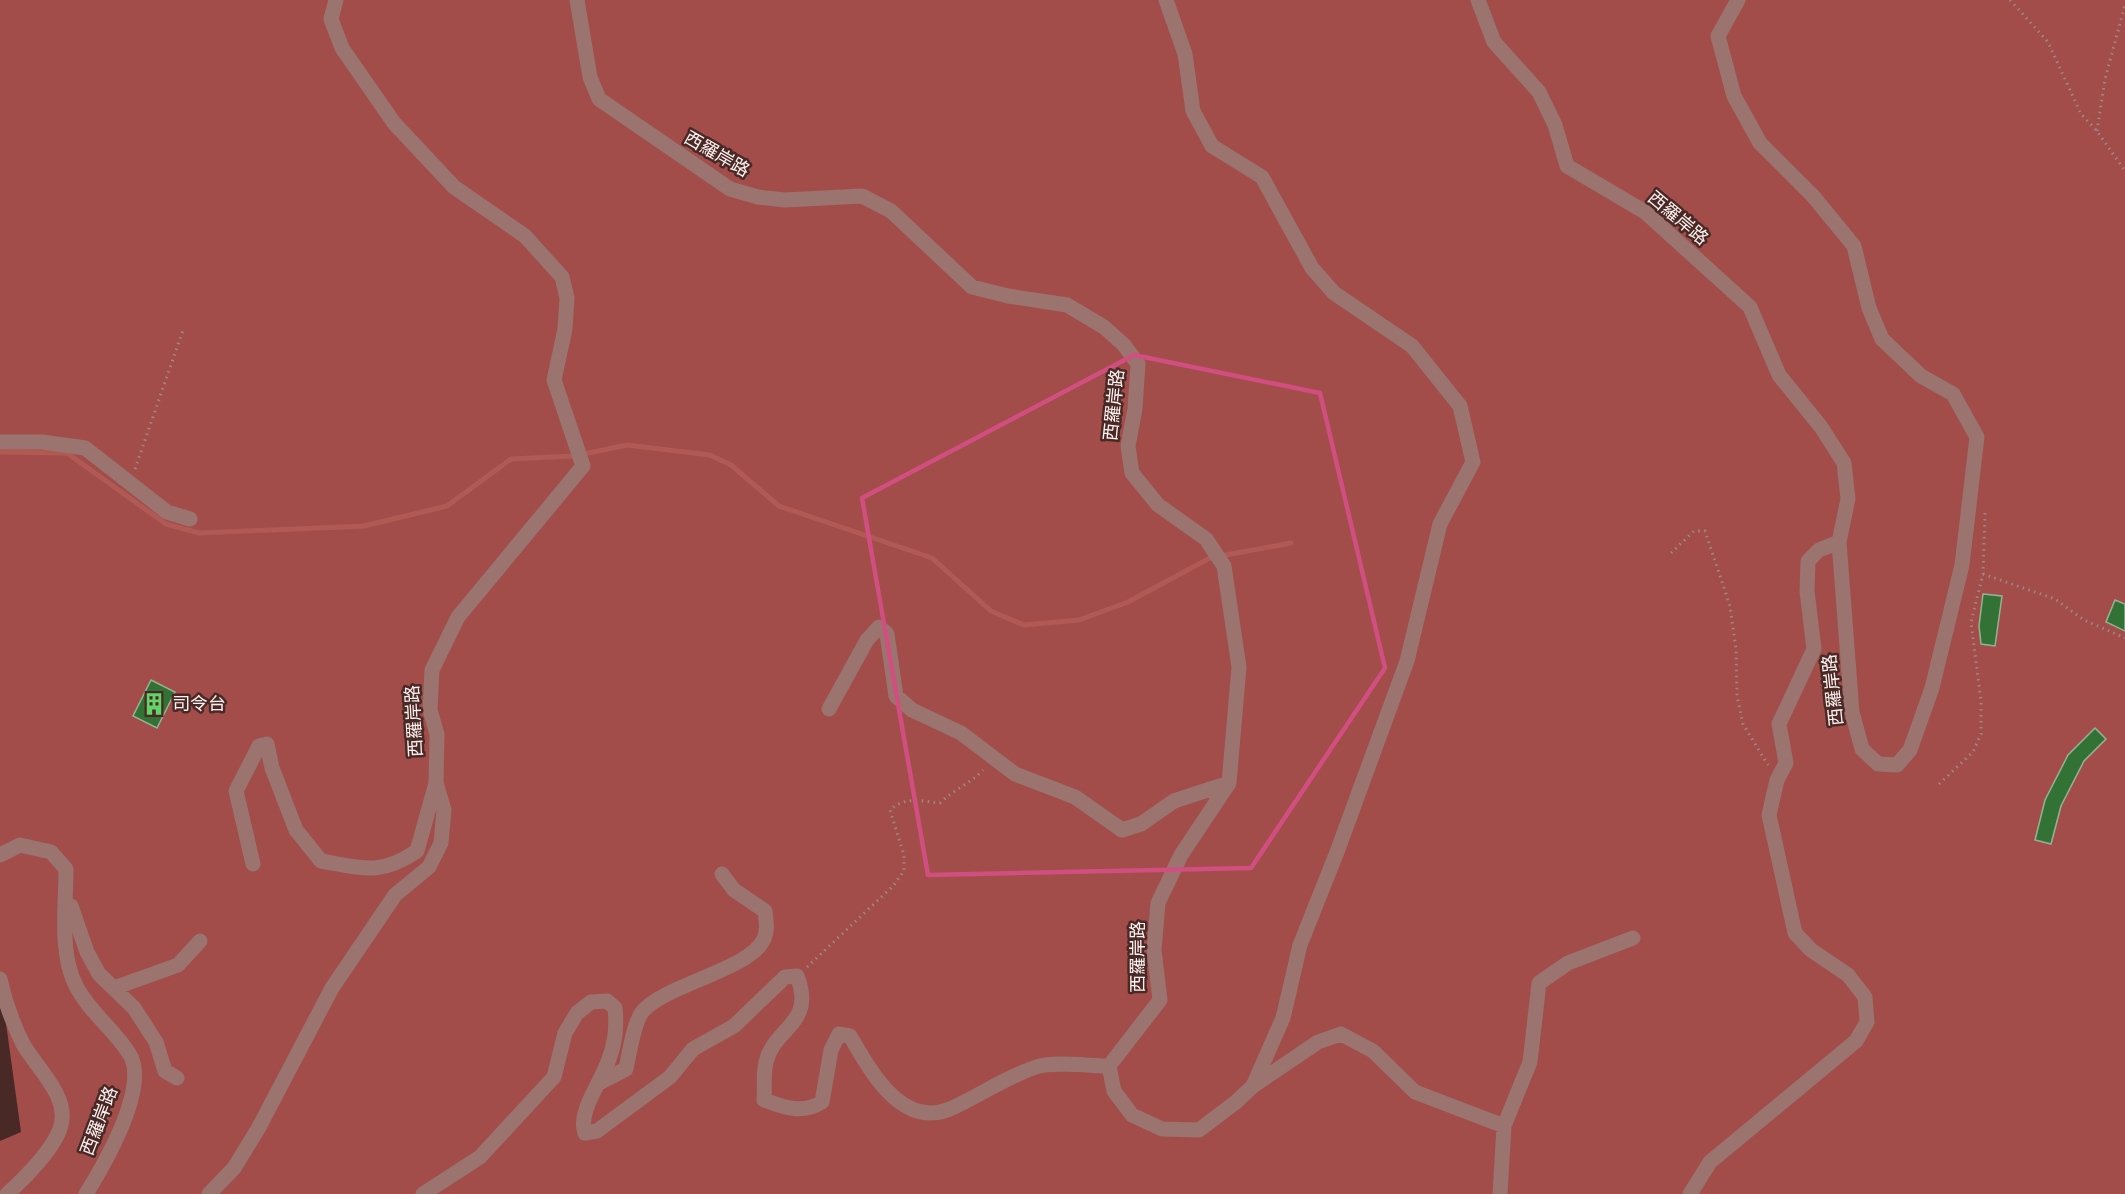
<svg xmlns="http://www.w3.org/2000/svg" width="2125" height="1194" viewBox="0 0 2125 1194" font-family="Signika,'Noto Sans TC',sans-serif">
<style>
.forest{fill:#a24d49}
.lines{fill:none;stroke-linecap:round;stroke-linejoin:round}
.stream{stroke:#b15a55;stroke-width:5}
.building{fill:#327335;stroke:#96b196;stroke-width:1.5}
.path{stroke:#9e8785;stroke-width:3;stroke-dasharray:1.5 4.5;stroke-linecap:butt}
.minor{stroke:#9b736f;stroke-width:15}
.marked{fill:none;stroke:#d14e80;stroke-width:4.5;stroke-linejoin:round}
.labels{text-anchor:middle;stroke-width:5;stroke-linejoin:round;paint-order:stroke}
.street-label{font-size:18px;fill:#fdf0ee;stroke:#492926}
.poi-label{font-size:18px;fill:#fdf0ee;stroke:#492926;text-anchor:start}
</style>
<rect width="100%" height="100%" fill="#492926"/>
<path class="forest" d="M0,0h2125v1194h-2125v-53l21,-9 -21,-152z"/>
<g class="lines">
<path class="stream" d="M0,452l67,1 99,71 33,9 165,-7 83,-20 64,-47 63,-3 53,-11 83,10 21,10 48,41 153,52 59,53 33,14 55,-5 49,-18 82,-44 81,-15"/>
</g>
<path class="building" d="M1983,594l19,2 -7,50 -14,-2 -2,-18z
M2115,600l10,4v27l-19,-9z
M151,680l24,12 -18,36 -24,-12z
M2095,728l11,11 -22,22 -23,45 -10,38 -16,-4 10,-40 23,-45z"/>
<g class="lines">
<path class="path" d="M2010,0l38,42 33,72 16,17 28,40
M2097,131l8,-52 20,-74
M135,469l48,-139
M1671,553l23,-22h11l25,75 6,43 1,47 6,28 25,41
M1983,574l72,25 29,21 41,18
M1939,784l34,-32 8,-18v-33l-10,-79 12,-48 2,-61
M807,967l86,-81 11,-15v-16l-14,-45c15,-14 32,-9 50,-7 14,-14 30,-19 43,-33"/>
<path class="minor" d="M577,0l13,77 9,22 131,90 28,8 27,3 77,-4 29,15 81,76 36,9 59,9 37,22 20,18 14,19 -3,45 -7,37 4,27 26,32 48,34 18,27 15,101 -10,116 -48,72 -23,48 -4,47 6,50 -51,66 5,25 18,24 30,14 37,1 37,-28 17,-16 30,-68 17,-73 37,-93 70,-191 33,-137 33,-62 -13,-56 -48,-60 -78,-53 -22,-25 -50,-91 -50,-31 -19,-35 -8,-57 -19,-54
M1478,0l16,42 45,50 16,33 12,41 78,46 105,95 29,68 42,52 23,36 4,36 -9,43 13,170 10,37 16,15 19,1 13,-15 22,-62 30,-123 15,-128 -24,-43 -32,-18 -39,-37 -13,-31 -15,-62 -41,-50 -53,-53 -26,-47 -16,-60 20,-36
M0,442h42l43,6 82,64 23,7
M829,709l38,-69 12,-13 8,7 9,62 16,14 49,23 54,41 60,23 47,33 19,-6 33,-23 55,-18
M0,855l20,-10 31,7 15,17c0,36 -7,84 10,117 14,27 39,44 54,69 19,33 -26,110 -44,139
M253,864l-17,-73 23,-45 8,-2 5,24 24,62 25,31c42,7 59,15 96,-10l19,-68
M71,906l16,46 12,22 35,34 22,34 9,29 12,7
M0,979c5,23 12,43 23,65 13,23 46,52 38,81 -5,22 -37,54 -54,69
M114,988l64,-23 22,-24
M599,1083l27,-14c3,-14 8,-48 17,-58 22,-26 108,-42 121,-72 4,-10 2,-18 1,-28l-31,-21 -12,-16
M1253,1086l65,-44 23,-8 32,17 42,41 89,34 -4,68
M1504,1126l26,-64 9,-79 29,-20 65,-25
M209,1194l25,-26 24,-39 74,-141 63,-93 34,-28 12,-24 3,-33 -8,-27 1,-49 -7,-24 2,-40 26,-53 125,-151 -29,-86 11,-51 2,-31 -5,-21 -37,-41 -71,-49 -60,-64 -52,-75 -11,-29 5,-19
M423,1194l57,-37 74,-80 11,-44 12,-20 14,-11 16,-1 8,7c2,18 1,33 -6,51 -7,22 -32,53 -24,74l12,-2 73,-54 23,-28 41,-23 51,-49 12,-1c19,48 -23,51 -31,86 -3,12 -1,26 -2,38 21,8 39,14 58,2l9,-52 8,-16 11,2c20,34 51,93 100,73 29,-13 56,-32 86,-42 17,-6 54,-1 73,-1
M1690,1194l20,-32 146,-121 11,-19 -2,-25 -17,-22 -37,-25 -16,-17 -26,-118 8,-35 9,-17 -7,-39 35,-75 -7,-58 1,-30 11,-11 20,-8"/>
</g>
<path class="marked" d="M1134,355l186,38 65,275 -134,200 -323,7 -66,-377z"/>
<defs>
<g id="building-bare" transform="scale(1.8)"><path d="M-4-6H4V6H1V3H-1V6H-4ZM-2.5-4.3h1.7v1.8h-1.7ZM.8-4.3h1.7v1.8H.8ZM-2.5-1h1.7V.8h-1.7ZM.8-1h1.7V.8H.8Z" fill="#63d468" stroke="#492926" stroke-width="2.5" paint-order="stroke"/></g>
</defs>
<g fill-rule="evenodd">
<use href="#building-bare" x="154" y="704"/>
</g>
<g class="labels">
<g class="street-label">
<text transform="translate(717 154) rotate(30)" y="6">西羅岸路</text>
<text transform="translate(1678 218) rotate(40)" y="6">西羅岸路</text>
<text transform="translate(1114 405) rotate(-84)" y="6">西羅岸路</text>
<text transform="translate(1833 690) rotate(-96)" y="6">西羅岸路</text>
<text transform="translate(414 721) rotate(-93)" y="6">西羅岸路</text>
<text transform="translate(1138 957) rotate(-90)" y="6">西羅岸路</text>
<text transform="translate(99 1121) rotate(-69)" y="6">西羅岸路</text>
</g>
<g class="poi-label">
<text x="172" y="710">司令台</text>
</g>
</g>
</svg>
